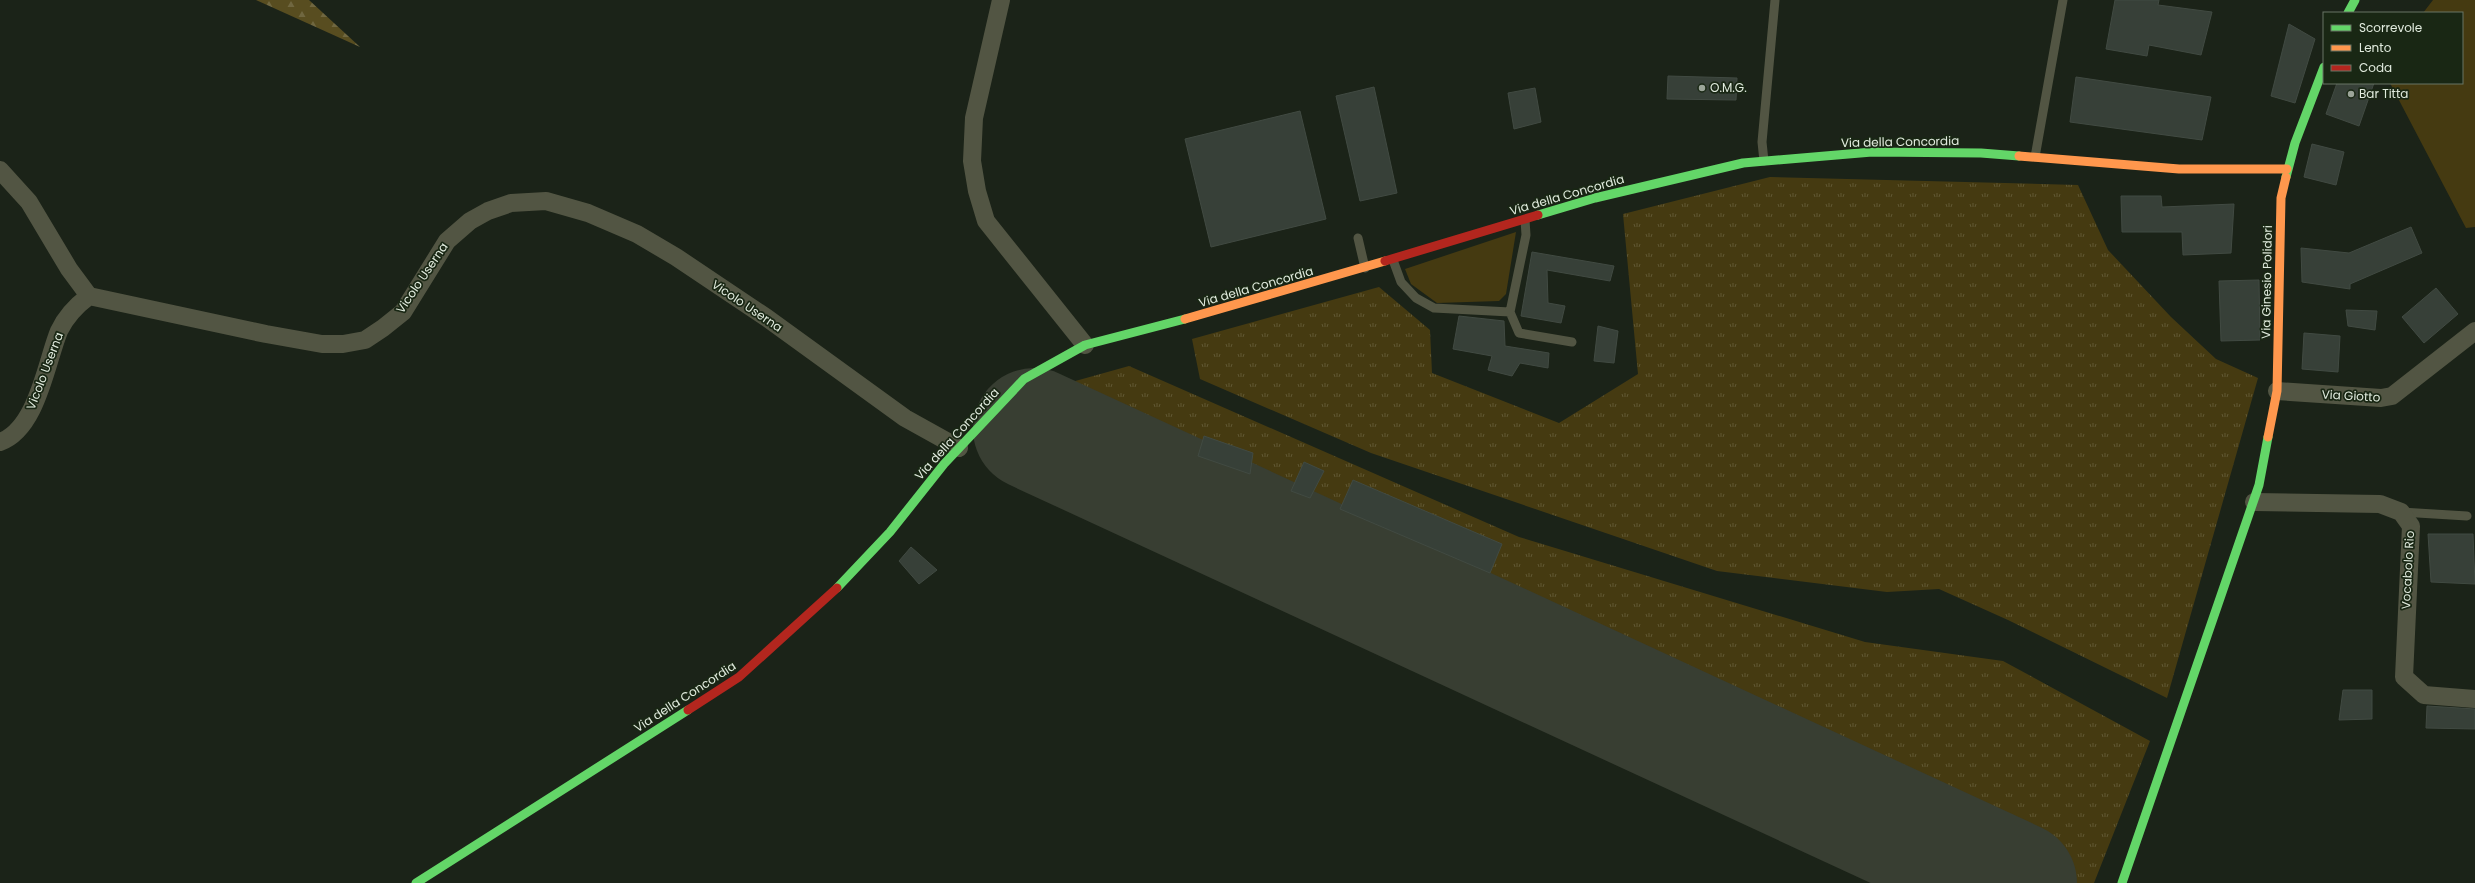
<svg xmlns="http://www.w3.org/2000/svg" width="2475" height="883" viewBox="0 0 2475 883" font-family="Poppins,sans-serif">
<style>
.grass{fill:url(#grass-tufts)}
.forest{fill:url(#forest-firs)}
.green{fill:#453a11}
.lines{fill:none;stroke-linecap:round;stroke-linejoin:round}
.runway{stroke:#383e32;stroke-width:122}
.building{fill:#374038;stroke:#414a42}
.lane{stroke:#525543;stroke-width:9}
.street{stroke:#525543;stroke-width:18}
.fast{stroke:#63d668;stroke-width:9}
.slow{stroke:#ff974d;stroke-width:9}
.jam{stroke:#b3261e;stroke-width:9}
.poi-dot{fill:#9ca599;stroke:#192714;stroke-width:1.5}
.labels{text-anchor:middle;stroke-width:3.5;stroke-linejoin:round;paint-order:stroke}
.poi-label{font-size:12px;fill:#e1ebde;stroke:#192714;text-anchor:start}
.street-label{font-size:12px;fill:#e1ebde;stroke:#192714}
</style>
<defs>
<pattern id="grass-tufts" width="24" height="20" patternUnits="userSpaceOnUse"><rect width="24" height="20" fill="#453a11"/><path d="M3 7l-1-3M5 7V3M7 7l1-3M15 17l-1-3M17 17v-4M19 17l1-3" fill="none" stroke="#605733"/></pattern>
<pattern id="forest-firs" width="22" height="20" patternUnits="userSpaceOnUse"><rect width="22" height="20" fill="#584d20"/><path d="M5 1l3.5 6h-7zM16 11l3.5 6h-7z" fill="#706740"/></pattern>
</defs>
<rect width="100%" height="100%" fill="#1b2318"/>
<path class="grass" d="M1770,177l308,8 30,65 63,67 45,42 42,19 -91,320 -159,-78 -69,-31 -52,3 -170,-21 -346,-118 -171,-74 -8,-40 187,-52 51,43 2,43 127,50 79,-49 -15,-160z
M1129,366l390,171 346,105 138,19 147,80 -56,142h-157l-946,-435 45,-56z"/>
<path class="forest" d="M256,0h53l51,47z"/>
<path class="green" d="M2433,0h42v227l-9,1 -76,-145h72v-70h-39z
M1516,232l-10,62 -7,7 -62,2 -26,-19 -6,-15z"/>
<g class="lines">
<path class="runway" d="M1034,429l982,454"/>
</g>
<path class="building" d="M2115,0h44l-1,5 54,7 -11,43 -52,-10 -2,11 -41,-7z
M2289,24l26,15 -20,64 -24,-7z
M1668,76l69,2 -1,22 -69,-1z
M2076,77l135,20 -9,43 -132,-18z
M2337,83h37l-15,43 -33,-12z
M1374,87l23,106 -37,8 -24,-105z
M1535,88l6,34 -27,7 -6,-36z
M1300,111l26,108 -115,28 -26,-108z
M2312,144l32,8 -8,33 -32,-8z
M2121,196h40l1,11 72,-3 -3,49 -48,2 -1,-23h-60z
M2411,227l11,26 -72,31v5l-48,-7 -1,-34 48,5z
M1532,252l82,14 -4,15 -63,-11 1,33 17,3 -4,17 -40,-7z
M2259,280l1,60 -39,1 -2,-60z
M2436,288l22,26 -34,29 -22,-26z
M2346,310l31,1 -2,19 -27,-4z
M1459,316l45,5 1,25 44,7 -1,15 -28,-5 -8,13 -24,-6 4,-14 -39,-7z
M1598,326l20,5 -4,32 -20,-2z
M2304,333l36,3 -2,36 -36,-3z
M1204,436l49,17 -3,21 -52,-18z
M1304,462l20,9 -14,27 -19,-7z
M1353,480l149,64 -12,29 -150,-64z
M2428,534h45l2,50 -44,-2z
M911,547l26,23 -18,14 -20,-23z
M2343,690h29v29l-33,1z
M2427,706l48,3v20l-49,-1z"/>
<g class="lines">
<path class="lane" d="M2035,157l28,-157
M1764,161l-2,-19 13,-142
M1358,238l7,30
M1393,260l8,22 15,16 18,10 76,4 9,21 53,9
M1510,312l16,-77 -1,-15
M2401,512l66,4"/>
<path class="street" d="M1001,0l-27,118 -2,43 5,30 9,30 99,124
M0,170l29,32 40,67 20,27
M2277,391l104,7 11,-2 83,-65
M0,442c37,-13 46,-79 59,-111 7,-15 18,-26 30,-35l177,38 56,10h21l22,-4 18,-12 20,-16 44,-71 23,-20 18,-10 23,-8 35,-2 42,12 49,21 39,23 91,61 138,100 54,30
M2254,502l126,2 21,8 10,14 -7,151 20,18 51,4"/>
<path class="fast" d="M2348,13l7,-13
M2286,177l9,-34 29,-76
M1538,215l57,-17 148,-35 129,-11 109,1 38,3
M837,588l53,-56 54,-68 80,-85 61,-34 100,-26
M416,883l272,-173
M2122,883l137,-398 9,-48"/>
<path class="slow" d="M2019,156l160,13h108
M1185,319l200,-58
M2268,437l9,-46 4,-193 5,-21"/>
<path class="jam" d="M1385,261l153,-46
M688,710l51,-33 98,-89"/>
</g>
<g class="poi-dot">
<circle cx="1702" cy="88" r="4"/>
<circle cx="2351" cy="94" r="4"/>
</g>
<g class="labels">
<g class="poi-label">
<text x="1710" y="92">O.M.G.</text>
<text x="2359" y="98">Bar Titta</text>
</g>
<g class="street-label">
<text transform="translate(1900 142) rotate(-1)" y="4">Via della Concordia</text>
<text transform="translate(1567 195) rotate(-16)" y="4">Via della Concordia</text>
<text transform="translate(422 278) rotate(-56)" y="4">Vicolo Userna</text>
<text transform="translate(2267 282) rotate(-89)" y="4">Via Ginesio Polidori</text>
<text transform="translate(1256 287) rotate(-16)" y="4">Via della Concordia</text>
<text transform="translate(747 306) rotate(34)" y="4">Vicolo Userna</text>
<text transform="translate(45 371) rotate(-69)" y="4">Vicolo Userna</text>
<text transform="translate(2351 396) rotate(3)" y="4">Via Giotto</text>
<text transform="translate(957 434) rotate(-48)" y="4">Via della Concordia</text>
<text transform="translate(2408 570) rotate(-87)" y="4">Vocabolo Rio</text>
<text transform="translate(685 697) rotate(-33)" y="4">Via della Concordia</text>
</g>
</g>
<rect x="2323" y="12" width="140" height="72" fill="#192714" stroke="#697565"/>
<rect x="2331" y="25" width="20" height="6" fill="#63d668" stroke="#697565"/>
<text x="2359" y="32" font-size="12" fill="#e1ebde">Scorrevole</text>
<rect x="2331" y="45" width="20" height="6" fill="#ff974d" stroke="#697565"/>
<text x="2359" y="52" font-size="12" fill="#e1ebde">Lento</text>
<rect x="2331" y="65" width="20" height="6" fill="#b3261e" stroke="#697565"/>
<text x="2359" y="72" font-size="12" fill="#e1ebde">Coda</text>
</svg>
